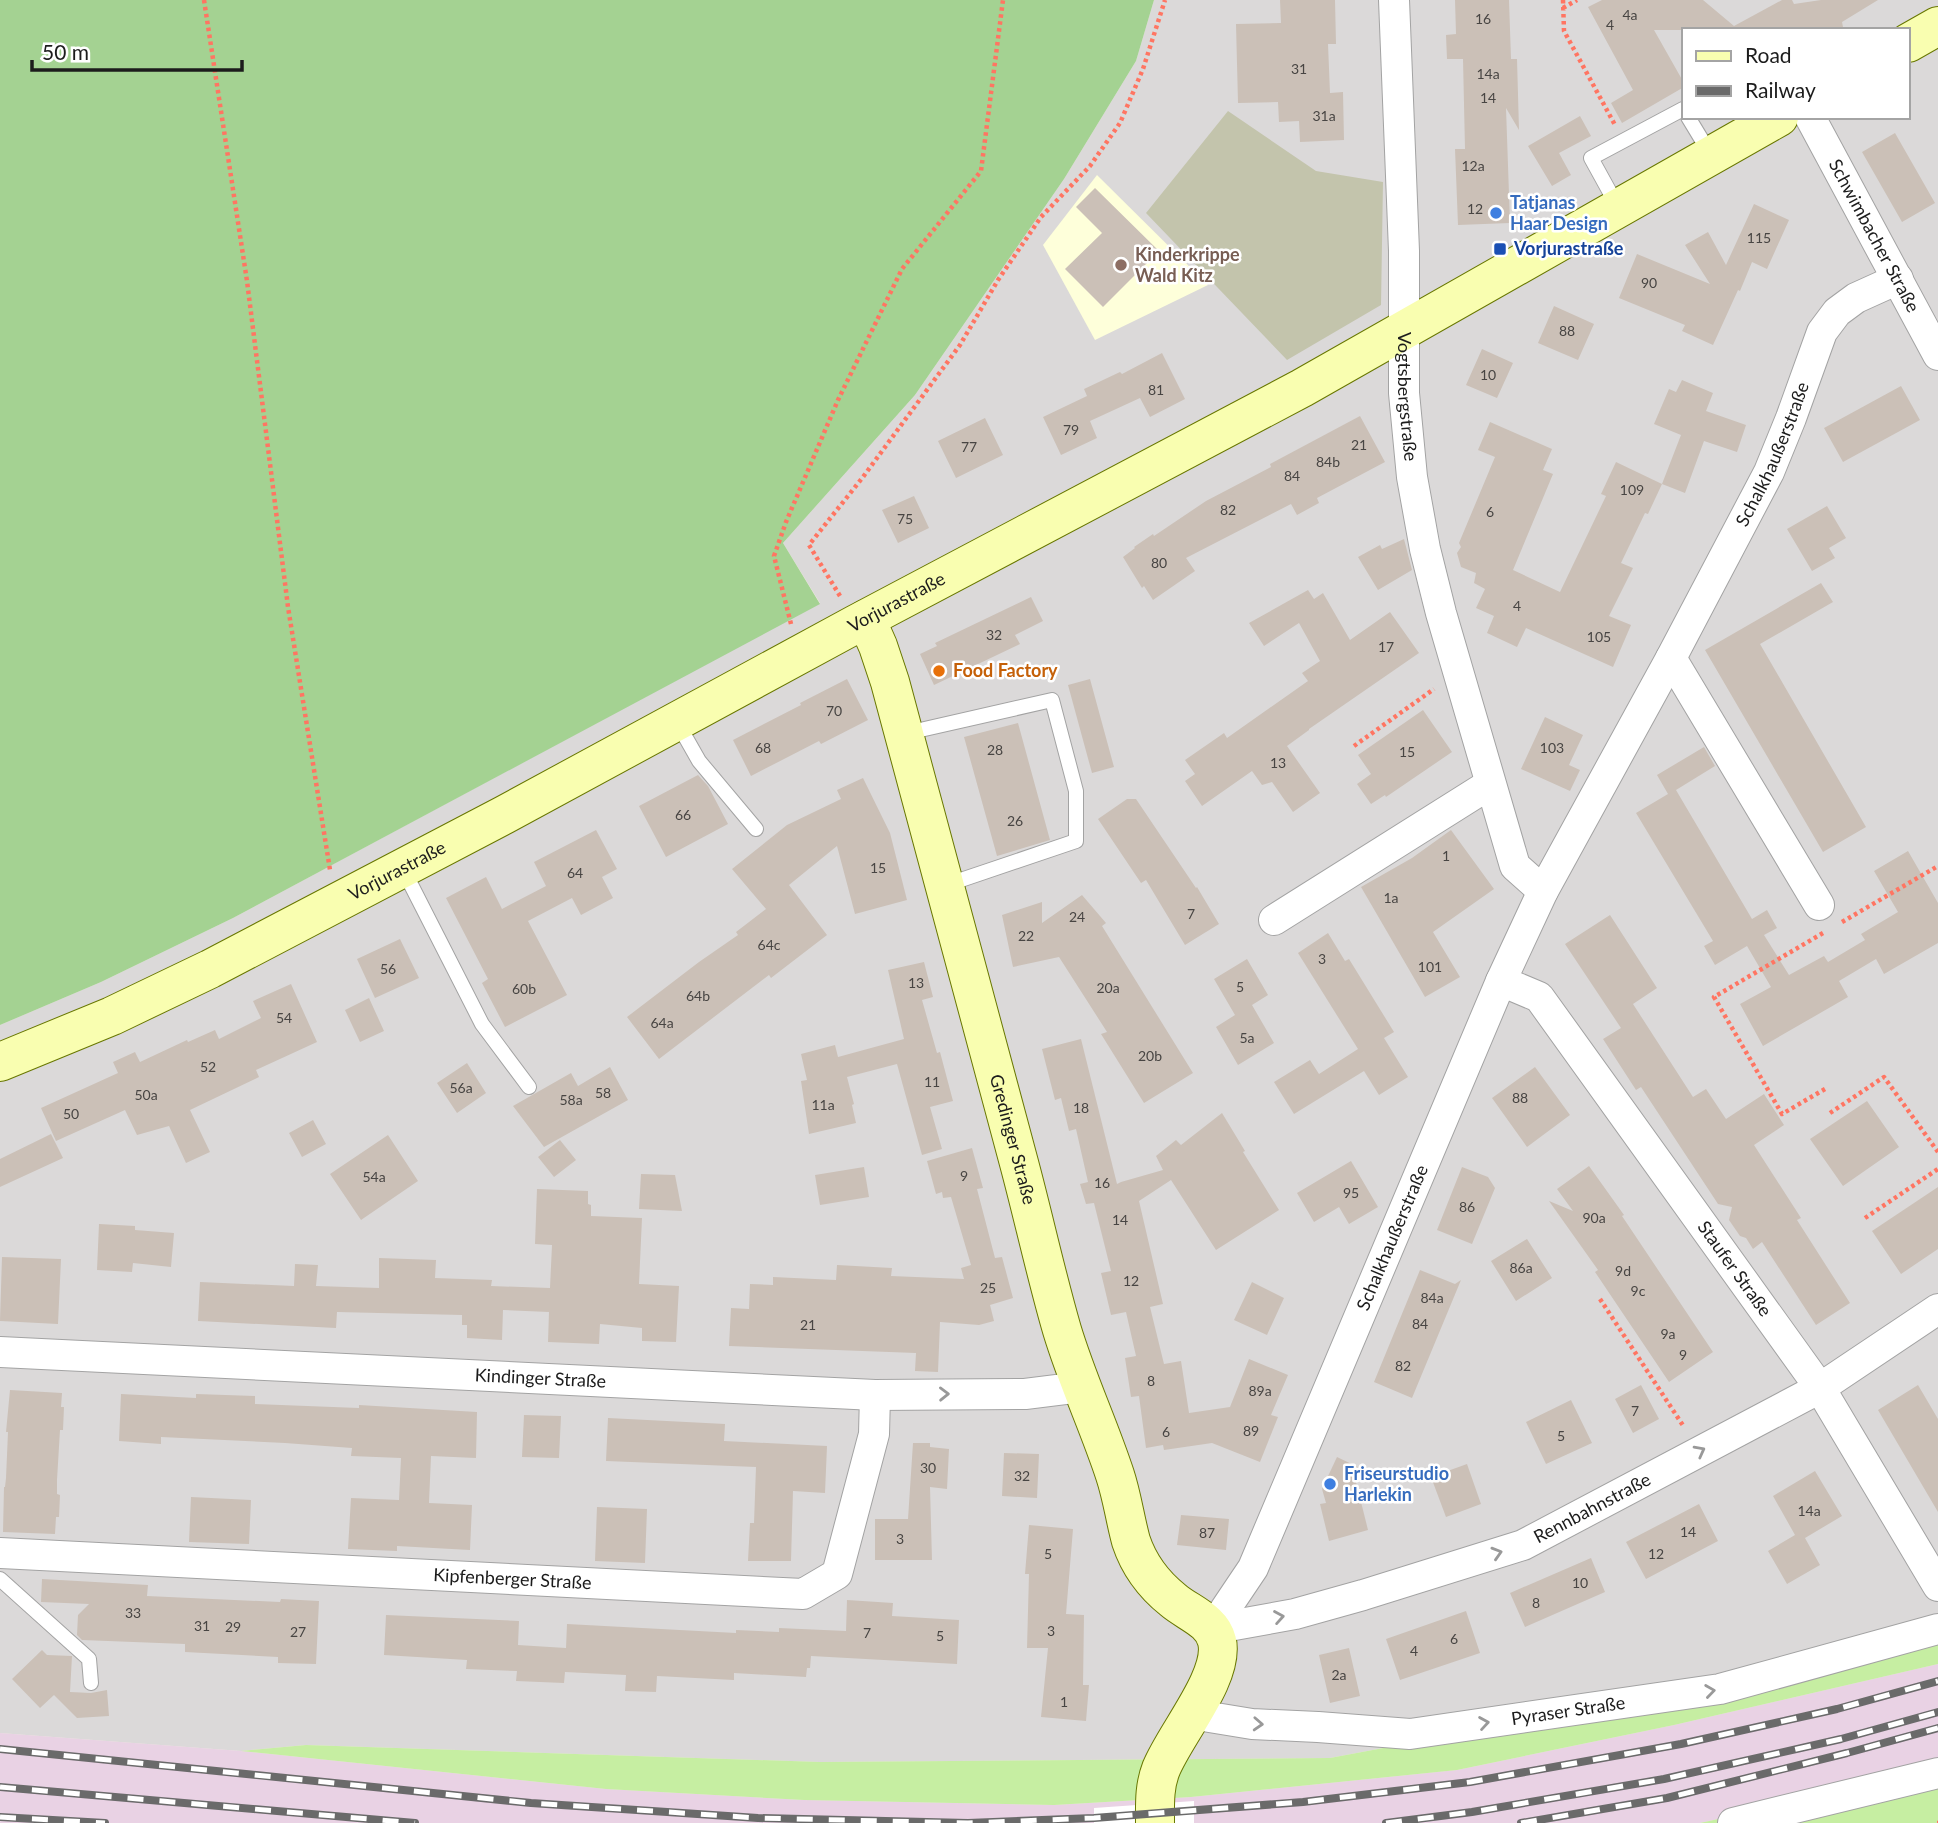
<svg xmlns="http://www.w3.org/2000/svg" width="1938" height="1823" viewBox="0 0 1938 1823" font-family="Lato,sans-serif">
<style>
.residential{fill:#dbd9d9;fill-rule:evenodd}
.industrial{fill:#e9d2e4}
.education{fill:#feffda}
.construction{fill:#c3c4ac}
.grass{fill:#c6eea2}
.forest{fill:#a4d292}
.pier{fill:#fff}
.building{fill:#cbc0b7}
.lines{fill:none;stroke-linecap:round;stroke-linejoin:round}
.service-casing{stroke:#a3a3a3;stroke-width:16}
.minor-casing{stroke:#a3a3a3;stroke-width:32}
.secondary-casing{stroke:#687700;stroke-width:40}
.path{stroke:#ff7562;stroke-width:4.5;stroke-dasharray:3.5 3.5;stroke-linecap:butt}
.service{stroke:#fff;stroke-width:14}
.minor{stroke:#fff;stroke-width:30}
.secondary{stroke:#f9feb0;stroke-width:38}
.rail-casing{stroke:#6a6a6a;stroke-width:8}
.rail{stroke:#fff;stroke-width:5;stroke-dasharray:16;stroke-linecap:butt}
.oneway{stroke:#999}
.shop-dot{fill:#3f7fe0;stroke:#fff;stroke-width:2.5}
.transit-dot{fill:#1a4fb4;stroke:#fff;stroke-width:2.5}
.education-dot{fill:#8d6e63;stroke:#fff;stroke-width:2.5}
.food-dot{fill:#e8710a;stroke:#fff;stroke-width:2.5}
.labels{text-anchor:middle;stroke-width:5;stroke-linejoin:round;paint-order:stroke}
.number-label{font-size:14px;fill:#484543}
.shop-label{font-size:18px;font-weight:bold;fill:#366cbe;stroke:#fff;text-anchor:start}
.street-label{font-size:18px;fill:#1c1c1c;stroke:#fff}
.transit-label{font-size:18px;font-weight:bold;fill:#164399;stroke:#fff;text-anchor:start}
.education-label{font-size:18px;font-weight:bold;fill:#785e54;stroke:#fff;text-anchor:start}
.food-label{font-size:18px;font-weight:bold;fill:#c56008;stroke:#fff;text-anchor:start}
</style>
<rect width="100%" height="100%" fill="#efebe1"/>
<path class="residential" d="M1154,0h784v1644l-608,114 -510,4 -514,-17 -65,6 -241,-18v-708l101,-43 132,-64 587,-315 -37,-60 132,-148 149,-216 72,-118zM1684,30h224v87h-224z"/>
<path class="industrial" d="M1938,1664v107l-238,52h-1700v-90l241,18 365,38 198,11 250,5 137,-8 266,-27 217,-45z"/>
<path class="education" d="M1097,175l111,110 -113,55 -52,-95z"/>
<path class="construction" d="M1228,111l88,60 67,11 -2,123 -94,55 -141,-147z"/>
<path class="grass" d="M1938,1644v20l-264,61 -217,45 -266,27 -137,8 -250,-5 -198,-11 -365,-38 65,-6 514,17 510,-4z
M1938,1771v52h-238z"/>
<path class="forest" d="M0,0h1154l-18,61 -72,118 -149,216 -132,148 37,61 -587,314 -132,64 -101,43z"/>
<path class="pier" d="M1194,1801v22h-100v-15z"/>
<path class="building" d="M1280,0h55l1,44h-8l2,49 13,-1 1,48 -44,2 -1,-21 -20,1 -1,-20 -40,1 -2,-79 45,-1z
M1455,0h54l2,59h6l2,71 -13,-22 4,115 -52,2 -3,-76h10l-2,-90h-16l-1,-24 10,-1z
M1602,0h101l31,26 48,-26h10l2,4 27,-4h57l-36,22 1,5 -25,3h-164l30,53v4l-62,36 -11,-20 22,-13 -45,-83z
M1580,116l11,20 -32,17 12,22 -19,11 -24,-40z
M1895,133l40,70 -33,19 -40,-70z
M1095,188l64,63 -56,56 -38,-38 37,-36 -26,-26z
M1754,204l35,16 -22,49 -15,-7 -12,29 -2,-1 -25,55 -31,-14 3,-6 -66,-27 18,-44 73,30 -25,-39 23,-13 18,33z
M1554,306l40,18 -16,36 -40,-17z
M1482,349l31,14 -16,35 -31,-13z
M1162,353l23,46 -35,18 -10,-19 -50,23 7,17 -36,17 -18,-38 44,-21 -3,-7 36,-17 2,2z
M1682,380l31,13 -7,18 40,14 -9,27 -33,-11 -19,52 -23,-9 19,-49 -27,-11 15,-35 7,3z
M1901,386l19,34 -77,42 -19,-34z
M1360,416l25,46 -68,36 2,5 -22,12 -6,-11 -105,54 9,13 -42,29 -9,-14 -2,2 -19,-31 12,-9 -1,-1 19,-13 1,2 52,-35 65,-34 -1,-3z
M985,418l18,37 -47,23 -18,-37z
M1490,422l62,27 -9,21 10,4 -40,96 47,22 46,-96 -5,-2 15,-32 46,22 -14,30 -3,-1 -24,50 12,5 -24,48 22,9 -18,42 -87,-39 -9,19 -30,-14 7,-17 -18,-8 9,-19 -11,-6 2,-10 -15,-6 -4,-14 4,-6 -2,-4 36,-86 -17,-7z
M914,496l15,32 -31,15 -16,-33z
M1827,506l19,32 -17,10 6,10 -23,13 -25,-42z
M1404,539l8,31 -34,20 -20,-33 22,-12 2,4z
M1821,583l12,19 -73,42 106,183 -43,25 -118,-202z
M1308,590l6,9 9,-6 27,47 40,-28 29,41 -110,76v1l-22,16 33,47 -27,19 -21,-30 -10,3 -10,-14 -50,35 -17,-25 10,-7 -10,-14 39,-27 3,5 81,-57 -6,-8 18,-12 -21,-38 -35,23 -15,-23z
M1031,597l12,24 -28,14 5,9 -86,41 -14,-31 17,-8 -2,-3z
M847,679l21,41 -47,24 -2,-3 -68,35 -18,-36 68,-35 -1,-2z
M1090,679l24,88 -22,6 -24,-88z
M1423,710l29,42 -66,45 -1,-2 -14,9 -14,-20 14,-10 -13,-19z
M1545,717l38,18 -14,30 11,5 -10,21 -49,-22z
M1018,723l32,117 -53,16 -33,-119z
M1704,747l11,19 -39,24 76,129 15,-9 10,18 -13,7 25,40 35,-19 4,6 37,-22 -4,-6 37,-22 -24,-41 34,-20 30,52v40l-54,31 -8,-15 -37,22 9,16 -85,49 -23,-42 31,-17 -24,-41 -32,19 -11,-19 9,-5 -77,-128 32,-19 -11,-19z
M698,775l10,11 20,38 -62,33 -27,-51z
M863,778l27,55 17,67 -52,14 -18,-68 -48,39 38,50 -56,43 -2,-3 -110,84 -32,-42 72,-55 39,-27 -2,-3 30,-23 -34,-40 55,-44 54,-26 -4,-9z
M1127,799h9l60,89 1,-1 22,37 -34,21 -39,-65 -5,3 -43,-64z
M596,830l21,39 -15,8 11,21 -32,17 -9,-17 -44,23 39,74 -62,32 -23,-44 6,-4 -42,-81 40,-21 16,32 44,-23 -12,-24z
M1451,830l43,59 -61,43 27,45 -35,20 -64,-110 51,-29z
M1082,895l24,28 -4,3 91,147 -49,30 -43,-69 6,-2 -48,-75 -46,10 -11,-52 40,-13v21z
M1610,915l47,73 -24,16 60,93 13,-8 20,30 38,-25 20,31 -30,20 47,73 -4,2 53,83 -34,22 -54,-83 -9,7 -7,-11 -6,-2 -11,-16 3,-13 -14,-3 -77,-117 -5,3 -33,-51 18,-11 -56,-84z
M1328,933l17,28 4,-2 45,73 -10,6 24,39 -29,18 -15,-24 -70,43 -20,-32 36,-22 9,14 39,-25 -60,-96z
M400,939l19,39 -44,20 -18,-39z
M1247,959l21,36 -16,10 22,38 -36,22 -22,-38 19,-12 -21,-36z
M924,962l9,35 -11,3 15,53 3,-1 13,49 -23,6 12,42 -20,6 -25,-91 -50,13 7,27 -2,1 4,18 -47,11 -8,-53 6,-1 -6,-26 34,-9 3,12 66,-18 -16,-69z
M291,984l26,58 -61,28 3,7 -69,33 20,42 -24,11 -17,-37 -32,9 -12,-25 -69,31 -15,-33 77,-35 -5,-11 22,-10 5,10 47,-22 1,2 27,-12 4,9 42,-21 -8,-17z
M369,998l15,33 -24,11 -15,-32z
M1081,1039l36,145 4,-2 42,-12 -7,-14 20,-16 5,5 41,-32 23,38 -2,1 36,58 -63,40 -45,-70 -32,21 24,103 -13,3 14,57 17,-3 8,52 41,-6 19,-48 39,16 -17,40 7,2 -18,45 -48,-19 -48,7 -1,-5 -17,3 -7,-52 -8,1 -6,-39 11,-2 -10,-44 -15,3 -10,-42 10,-2 -17,-68 -8,1 -6,-20 8,-2 -12,-53 -7,2 -8,-33 -6,2 -13,-51z
M467,1063l19,30 -29,20 -20,-30z
M610,1067l18,33 -84,47 -31,-41 58,-33 7,13z
M1535,1067l35,48 -43,32 -35,-49z
M1867,1101l32,46 -56,39 -33,-47z
M313,1120l13,24 -24,13 -13,-24z
M51,1134l12,24 -63,29v-28z
M388,1135l30,46 -57,39 -31,-46z
M560,1140l16,20 -22,17 -16,-20z
M972,1148l11,40 -6,1 18,69 7,-1 11,41 -23,7 4,16 -15,4 -39,-3 -2,50 -23,-1 1,-18 -187,-7 2,-38 18,1 1,-25 23,1v-8l63,3 1,-15 55,3 -1,8 73,3 -3,-11 10,-3 -20,-68 -8,1 -1,-6 -6,2 -9,-33z
M1351,1161l27,46 -29,17 -10,-17 -25,15 -17,-29z
M1589,1166l35,49 -2,1 91,136 -44,30 -74,-110 3,-2 -49,-69 24,10 -16,-22z
M864,1167l5,30 -49,8 -5,-30z
M1462,1167l26,10 7,11 -23,56 -35,-14z
M641,1174l34,1 7,36 -43,-2z
M1938,1187v62l-37,25 -29,-43z
M537,1189l51,2v13l3,1v11l51,2 -3,66 40,2 -3,56 -34,-1v-13l-42,-4 -1,20 -51,-2 1,-30 -46,-2 -1,30 -35,-2v-13h-5v-10l-125,-3 -1,16 -138,-7 2,-39 94,4 1,-22 23,1 -2,21 63,2v-30l57,2 -1,18 57,2 -1,6 59,2 2,-43 -17,-1z
M99,1224l36,2v4l39,3 -3,34 -38,-4 -1,9 -35,-2z
M1527,1239l25,39 -36,23 -25,-40z
M2,1257l59,2 -3,65 -58,-3z
M1420,1270l35,14 6,-4 -49,118 -38,-16z
M1252,1282l32,16 -17,37 -33,-15z
M1641,1385l18,34 -26,14 -18,-34z
M1918,1385l20,34v93l-60,-102z
M10,1390l52,3 -1,14h3l-1,23h-3l-3,50v14l3,1 -1,22h-3l-1,17 -52,-2 1,-45h1l1,-9 2,-46h-2z
M121,1394l75,4v-4l59,2v8l104,4v-3l118,7 -1,46 -45,-2 -2,47 43,2 -2,45 -73,-4v5l-49,-2 3,-51 48,2 2,-42 -50,-2 1,-8 -67,-5 -124,-6v7l-42,-3z
M1571,1400l21,43 -46,21 -20,-42z
M524,1415l37,1 -2,42 -37,-1z
M608,1418l117,6 -1,17 103,5 -2,47 -32,-2 -2,70h-43l2,-38h4l2,-56 -150,-6z
M913,1443h17v4l19,2 -2,40 -17,-2 2,73h-57v-41h33z
M1004,1453l35,1 -2,44 -35,-2z
M1337,1457l25,12 -6,13 12,48 -39,11 -9,-37 6,-1 -4,-14z
M1467,1464l14,40 -35,13 -15,-40z
M1815,1471l27,45 -37,22 15,27 -33,19 -19,-33 27,-16 -22,-39z
M191,1497l60,3 -2,44 -60,-2z
M1699,1504l19,37 -72,38 -20,-37z
M597,1507l50,2 -2,54 -50,-2z
M1181,1515l48,4 -3,31 -49,-5z
M1029,1525l44,4 -7,85 18,1 -1,70h6l-3,36 -45,-4 7,-69h-21l2,-74h-4z
M1591,1558l14,34 -80,35 -15,-34z
M42,1579l106,6 -1,11 133,6 1,-3 38,2 -3,63 -38,-1v-6l-93,-5v-8l-103,-4 -5,-5 1,-20 11,-11 -48,-2z
M847,1600l46,3 -1,13 67,4 -2,44 -146,-8 -1,12h-3l-1,9 -72,-4v7l-77,-4 -1,16 -31,-1 1,-16 -61,-3 -1,11 -48,-2 1,-10 -51,-2 1,-9 -83,-5 2,-40 133,6 -1,24 48,3 1,-24 169,9v-3l43,2v-4l67,3z
M1466,1611l14,42 -80,27 -14,-41z
M1349,1648l11,48 -30,7 -11,-48z
M42,1650l5,5 25,1 -2,36 21,1 16,-3 2,26 -32,2 -23,-23 -14,13 -28,-29z"/>
<g class="lines">
<g class="service-casing">
<path id="service" d="M1688,117l23,38
M1618,207l-27,-49 92,-49 1,3
M678,724l21,37 57,68
M907,733l145,-33 24,91v50l-130,44
M404,871l78,153 47,63
M0,1579l89,80 2,24"/>
</g>
<g class="minor-casing">
<g id="minor">
<path id="s1" d="M1394,0l10,251v142l8,84 13,72 16,64 74,253 28,25"/>
<path id="s2" d="M1810,117l128,238"/>
<path d="M1671,658l148,247"/>
<path d="M1274,920l216,-136"/>
<path id="s3" d="M1501,981l38,16 281,391 118,198"/>
<path id="s4" d="M0,1352l875,43 150,-1 56,-7"/>
<path id="s5" d="M0,1553l803,41 34,-20 37,-140 1,-39"/>
<path id="s6" d="M1212,1629l41,-61 248,-587 42,-90 128,-233 98,-186 22,-54 31,-86 15,-20 19,-14 42,-19"/>
<path id="s7" d="M1212,1629l83,-15 68,-19 160,-50 297,-157 118,-79"/>
<path id="s8" d="M1191,1714l61,10 66,3 92,7 310,-45 218,-60"/>
<path d="M1733,1823l205,-50"/>
</g>
</g>
<g class="secondary-casing">
<g id="secondary">
<path d="M1908,43l30,-17"/>
<path id="s9" d="M866,619l12,27 12,36c43,160 86,321 129,481 15,56 27,112 43,167 15,50 37,96 53,145 7,21 10,44 16,66 8,24 22,43 42,59 15,13 39,20 44,41 8,36 -42,93 -56,128 -7,18 -6,35 -6,54"/>
<path id="s10" d="M0,1062l112,-46 98,-47 294,-154 352,-191 446,-236 477,-271"/>
</g>
</g>
<path class="path" d="M204,0l43,281 41,326 42,263
M1563,0l1,31 51,94
M1563,8l14,-8
M840,596l-31,-51 54,-68 97,-132 38,-65 43,-63 49,-51 30,-43 23,-54 22,-69
M791,624l-17,-68 12,-34 52,-122 64,-131 79,-98 22,-171
M1354,746l80,-57
M1842,922l96,-56
M1823,933l-109,64 68,117 43,-25
M1830,1113l54,-36 54,75
M1865,1218l73,-49
M1600,1299l84,128
M1937,1823h1"/>
<use href="#service" class="service"/>
<use href="#minor" class="minor"/>
<use href="#secondary" class="secondary"/>
<g class="rail-casing">
<path id="rail" d="M0,1749l531,54 227,15 210,5 126,-5 209,-16 167,-20 211,-38 156,-35 101,-28
M0,1787l415,36
M0,1817l105,6
M1386,1823l86,-11 192,-33 177,-40 97,-27
M1521,1823l146,-25 180,-45 91,-25"/>
</g>
<use href="#rail" class="rail"/>
</g>
<defs><path id="oneway-chevron" d="M-2-3.5L2.5 0L-2 3.5" fill="none" stroke-width="1.6" stroke-linecap="round" stroke-linejoin="round" transform="scale(1.75)"/></defs>
<g class="oneway">
<use href="#oneway-chevron" transform="translate(944 1394) rotate(-1)"/>
<use href="#oneway-chevron" transform="translate(1700 1451) rotate(-28)"/>
<use href="#oneway-chevron" transform="translate(1497 1553) rotate(-17)"/>
<use href="#oneway-chevron" transform="translate(1279 1617) rotate(-10)"/>
<use href="#oneway-chevron" transform="translate(1710 1691) rotate(-8)"/>
<use href="#oneway-chevron" transform="translate(1484 1723) rotate(-9)"/>
<use href="#oneway-chevron" transform="translate(1258 1724) rotate(3)"/>
</g>
<g class="shop-dot">
<circle cx="1496" cy="213" r="7"/>
<circle cx="1330" cy="1484" r="7"/>
</g>
<rect class="transit-dot" x="1493" y="242" width="14" height="14" rx="3.5"/>
<circle class="education-dot" cx="1121" cy="265" r="7"/>
<circle class="food-dot" cx="939" cy="671" r="7"/>
<g class="labels">
<g class="number-label">
<text x="1630" y="20">4a</text>
<text x="1483" y="24">16</text>
<text x="1610" y="30">4</text>
<text x="1299" y="74">31</text>
<text x="1488" y="79">14a</text>
<text x="1488" y="103">14</text>
<text x="1324" y="121">31a</text>
<text x="1473" y="171">12a</text>
<text x="1475" y="214">12</text>
<text x="1759" y="243">115</text>
<text x="1649" y="288">90</text>
<text x="1567" y="336">88</text>
<text x="1488" y="380">10</text>
<text x="1156" y="395">81</text>
<text x="1071" y="435">79</text>
<text x="1359" y="450">21</text>
<text x="969" y="452">77</text>
<text x="1328" y="467">84b</text>
<text x="1292" y="481">84</text>
<text x="1632" y="495">109</text>
<text x="1228" y="515">82</text>
<text x="1490" y="517">6</text>
<text x="905" y="524">75</text>
<text x="1159" y="568">80</text>
<text x="1517" y="611">4</text>
<text x="994" y="640">32</text>
<text x="1599" y="642">105</text>
<text x="1386" y="652">17</text>
<text x="834" y="716">70</text>
<text x="763" y="753">68</text>
<text x="1552" y="753">103</text>
<text x="995" y="755">28</text>
<text x="1407" y="757">15</text>
<text x="1278" y="768">13</text>
<text x="683" y="820">66</text>
<text x="1015" y="826">26</text>
<text x="1446" y="861">1</text>
<text x="878" y="873">15</text>
<text x="575" y="878">64</text>
<text x="1391" y="903">1a</text>
<text x="1191" y="919">7</text>
<text x="1077" y="922">24</text>
<text x="1026" y="941">22</text>
<text x="769" y="950">64c</text>
<text x="1322" y="964">3</text>
<text x="1430" y="972">101</text>
<text x="388" y="974">56</text>
<text x="916" y="988">13</text>
<text x="1240" y="992">5</text>
<text x="1108" y="993">20a</text>
<text x="524" y="994">60b</text>
<text x="698" y="1001">64b</text>
<text x="284" y="1023">54</text>
<text x="662" y="1028">64a</text>
<text x="1247" y="1043">5a</text>
<text x="1150" y="1061">20b</text>
<text x="208" y="1072">52</text>
<text x="932" y="1087">11</text>
<text x="461" y="1093">56a</text>
<text x="603" y="1098">58</text>
<text x="146" y="1100">50a</text>
<text x="1520" y="1103">88</text>
<text x="571" y="1105">58a</text>
<text x="823" y="1110">11a</text>
<text x="1081" y="1113">18</text>
<text x="71" y="1119">50</text>
<text x="964" y="1181">9</text>
<text x="374" y="1182">54a</text>
<text x="1102" y="1188">16</text>
<text x="1351" y="1198">95</text>
<text x="1467" y="1212">86</text>
<text x="1594" y="1223">90a</text>
<text x="1120" y="1225">14</text>
<text x="1521" y="1273">86a</text>
<text x="1623" y="1276">9d</text>
<text x="1131" y="1286">12</text>
<text x="988" y="1293">25</text>
<text x="1638" y="1296">9c</text>
<text x="1432" y="1303">84a</text>
<text x="1420" y="1329">84</text>
<text x="808" y="1330">21</text>
<text x="1668" y="1339">9a</text>
<text x="1683" y="1360">9</text>
<text x="1403" y="1371">82</text>
<text x="1151" y="1386">8</text>
<text x="1260" y="1396">89a</text>
<text x="1635" y="1416">7</text>
<text x="1251" y="1436">89</text>
<text x="1166" y="1437">6</text>
<text x="1561" y="1441">5</text>
<text x="928" y="1473">30</text>
<text x="1022" y="1481">32</text>
<text x="1809" y="1516">14a</text>
<text x="1688" y="1537">14</text>
<text x="1207" y="1538">87</text>
<text x="900" y="1544">3</text>
<text x="1048" y="1559">5</text>
<text x="1656" y="1559">12</text>
<text x="1580" y="1588">10</text>
<text x="1536" y="1608">8</text>
<text x="133" y="1618">33</text>
<text x="202" y="1631">31</text>
<text x="233" y="1632">29</text>
<text x="1051" y="1636">3</text>
<text x="298" y="1637">27</text>
<text x="867" y="1638">7</text>
<text x="940" y="1641">5</text>
<text x="1454" y="1644">6</text>
<text x="1414" y="1656">4</text>
<text x="1339" y="1680">2a</text>
<text x="1064" y="1707">1</text>
</g>
<g class="shop-label">
<text x="1510" y="209">Tatjanas<tspan x="1510" dy="21">Haar Design</tspan></text>
<text x="1344" y="1480">Friseurstudio<tspan x="1344" dy="21">Harlekin</tspan></text>
</g>
<g class="street-label">
<text dy="6" stroke="none"><textPath href="#s2" startOffset="135">Schwimbacher Straße</textPath></text>
<text dy="6" stroke="none"><textPath href="#s1" startOffset="397">Vogtsbergstraße</textPath></text>
<text dy="6" stroke="none"><textPath href="#s6" startOffset="1304">Schalkhaußerstraße</textPath></text>
<text dy="6" stroke="none"><textPath href="#s10" startOffset="1008">Vorjurastraße</textPath></text>
<text dy="6" stroke="none"><textPath href="#s10" startOffset="441">Vorjurastraße</textPath></text>
<text dy="6" stroke="none"><textPath href="#s9" startOffset="541">Gredinger Straße</textPath></text>
<text dy="6" stroke="none"><textPath href="#s6" startOffset="432">Schalkhaußerstraße</textPath></text>
<text dy="6" stroke="none"><textPath href="#s3" startOffset="376">Staufer Straße</textPath></text>
<text dy="6" stroke="none"><textPath href="#s4" startOffset="541">Kindinger Straße</textPath></text>
<text dy="6" stroke="none"><textPath href="#s7" startOffset="401">Rennbahnstraße</textPath></text>
<text dy="6" stroke="none"><textPath href="#s5" startOffset="513">Kipfenberger Straße</textPath></text>
<text dy="6" stroke="none"><textPath href="#s8" startOffset="380">Pyraser Straße</textPath></text>
</g>
<g class="transit-label">
<text x="1514" y="255">Vorjurastraße</text>
</g>
<g class="education-label">
<text x="1135" y="261">Kinderkrippe<tspan x="1135" dy="21">Wald Kitz</tspan></text>
</g>
<g class="food-label">
<text x="953" y="677">Food Factory</text>
</g>
</g>
<rect x="1682" y="28" width="228" height="91" fill="#ffffff" stroke="#a4a4a4" stroke-width="2"/>
<rect x="1696" y="51" width="35" height="10" fill="#f9feb0" stroke="#a4a4a4" stroke-width="2"/>
<text x="1745" y="63" font-size="21" fill="#1c1c1c">Road</text>
<rect x="1696" y="86" width="35" height="10" fill="#6a6a6a" stroke="#a4a4a4" stroke-width="2"/>
<text x="1745" y="98" font-size="21" fill="#1c1c1c">Railway</text>
<path d="M32 60v10h210v-10" fill="none" stroke="#1c1c1c" stroke-width="3.5"/>
<text x="42" y="60" font-size="21" fill="#1c1c1c" stroke="#ffffff" stroke-width="5" paint-order="stroke">50 m</text>
</svg>
